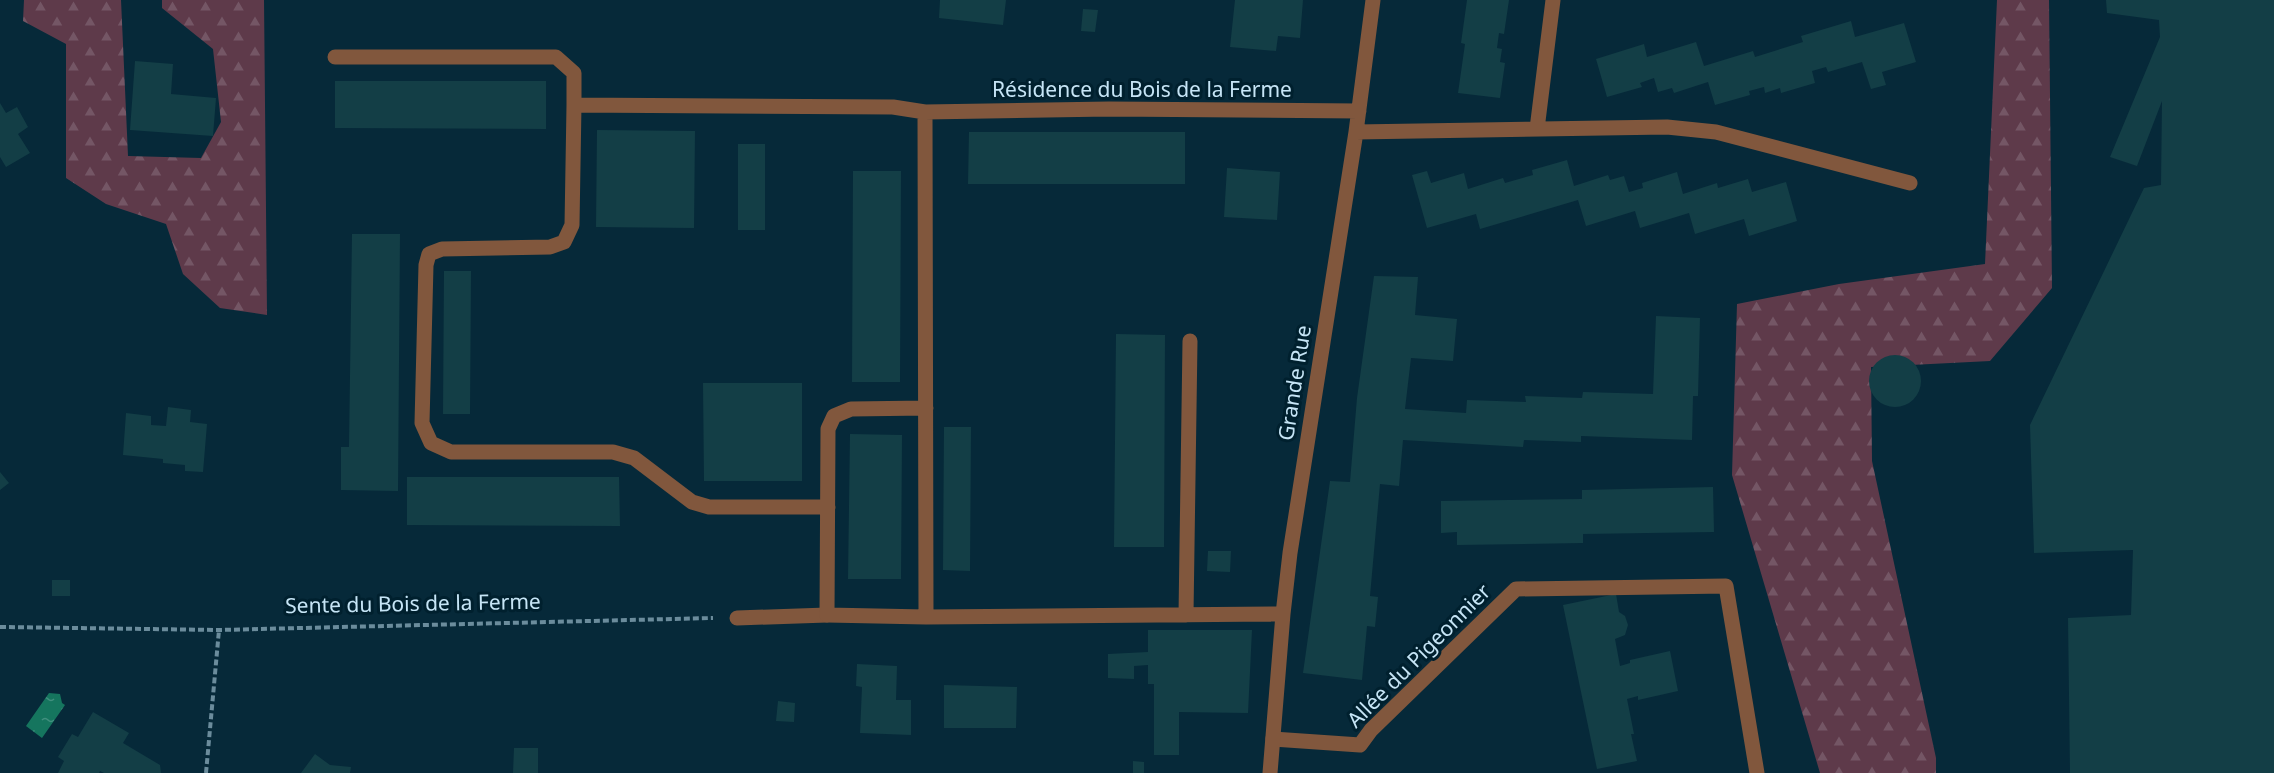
<svg xmlns="http://www.w3.org/2000/svg" width="2274" height="773" viewBox="0 0 2274 773" font-family="'Noto Sans',sans-serif">
<style>
.forest{fill:url(#forest-firs)}
.water{fill:url(#water-ripples)}
.building{fill:#133e46}
.lines{fill:none;stroke-linecap:round;stroke-linejoin:round}
.path{stroke:#6b8c9c;stroke-width:4;stroke-dasharray:6 3;stroke-linecap:butt}
.lane{stroke:#81573d;stroke-width:15}
.street{stroke:#81573d;stroke-width:15}
.labels{text-anchor:middle;stroke-width:6;stroke-linejoin:round;paint-order:stroke}
.street-label{font-size:21px;fill:#c6e5f6;stroke:#00202e}
</style>
<defs>
<pattern id="forest-firs" width="22" height="20" patternUnits="userSpaceOnUse" patternTransform="scale(1.5)"><rect width="22" height="20" fill="#5e3a4a"/><path d="M5 1l3.5 6h-7zM16 11l3.5 6h-7z" fill="#745665"/></pattern>
<pattern id="water-ripples" width="26" height="14" patternUnits="userSpaceOnUse" patternTransform="scale(1.5)"><rect width="26" height="14" fill="#15755e"/><path d="M2 4q2-2 4 0t4 0M15 11q2-2 4 0t4 0" fill="none" stroke="#408f7e"/></pattern>
</defs>
<rect width="100%" height="100%" fill="#062939"/>
<path class="forest" d="M24,0h97l7,156 73,2 20,-36 -8,-73 -51,-41v-8h102l3,315 -47,-7 -37,-34 -17,-50 -60,-20 -40,-26v-134l-43,-23z
M1997,0h52l3,288 -62,73 -119,6 1,94 64,297v15h-116l-88,-298 5,-171 102,-20 146,-20z"/>
<path class="water" d="M49,693l11,1 2,9 3,2 -23,33 -16,-12z"/>
<path class="building" d="M940,0h66l-3,25 -64,-7z
M1235,0h68l-3,38 -22,-2 -2,15 -46,-4z
M1467,0h42l-5,34 -5,-1 -2,15 5,1 -2,13 5,1 -5,35 -42,-5 7,-49 -4,-1z
M2106,0h168v773h-204l-2,-155 63,-3 2,-65 -99,3 -4,-128 114,-237 17,-3 1,-84 -25,65 -27,-9 50,-120 -1,-17 -52,-7z
M1083,9l15,1 -3,22 -14,-1z
M1851,21l4,16 49,-14 12,39 -34,10 4,13 -15,4 -9,-27 -34,10 -2,-5 -14,4 3,12 -34,10 -1,-5 -15,5 -1,-6 -15,4 1,4 -35,10 -7,-23 -34,11 -2,-5 -14,4 -4,-14 -14,5 2,4 -35,10 -11,-38 48,-15 3,13 49,-15 8,24 49,-15 2,6 48,-15 -2,-6z
M135,61l38,3 -2,30 45,4 -3,38 -83,-6z
M335,81h211v48l-211,-1z
M0,103l6,10 11,-6 11,20 -10,7 12,19 -24,14 -6,-10z
M597,130l98,1 -1,97 -98,-1z
M969,132h216v52h-217z
M738,144h27v86h-27z
M1567,160l7,26 34,-11 2,5 14,-4 5,16 14,-4 -1,-5 35,-11 6,22 34,-11 1,5 30,-9 4,13 34,-10 11,39 -48,15 -5,-17 -49,15 -6,-21 -49,15 -5,-17 -49,15 -8,-26 -98,29 -4,-15 -49,14 -15,-53 15,-4 4,12 33,-10 4,16 35,-11 2,5 28,-8 -1,-5z
M1227,168l53,4 -3,48 -53,-3z
M853,171h48l-1,211h-48z
M352,234h48l-2,257 -57,-1v-43h8z
M444,271h27l-1,143h-27z
M1374,276l44,1 -3,38 42,4 -4,42 -42,-3 -6,51 61,4 1,-13 59,2 -1,-6 57,2 1,-6 70,2 3,-78 44,2 -2,78h-5l-1,44 -111,-4v6l-57,-2 -1,7 -120,-7 -4,46 -19,-2 -10,112 8,1 -3,30 -8,-1 -5,54 -59,-7 27,-192 20,1 7,-84z
M1116,334l49,1 -1,212h-50z
M1869 381a26 26 0 1 1 52 0a26 26 0 1 1-52 0Z
M703,383h99v98h-98z
M168,407l23,3 -1,12 17,2 -4,48 -18,-1v-6l-22,-2v-4l-40,-4 3,-42 25,3v9l15,1z
M944,427h27l-1,144 -27,-1z
M850,434l52,1 -1,144h-53z
M0,472l9,11 -9,7z
M407,477h212l1,49 -213,-1z
M1713,487l1,45 -131,2v9l-126,2v-13l-16,1v-32l141,-2v-9z
M1208,551h23l-1,21 -23,-1z
M52,580h18v16h-18z
M1616,594l3,18 6,4 3,9 -3,10 -10,4 5,27 10,-3v-3l40,-9 8,40 -40,9v-4l-11,3 7,35h-3l6,27 -40,8 -34,-164z
M1148,630h104l-4,83 -69,-1v43h-25v-71h-6v-19l-14,1v13l-26,-1v-24l40,-2z
M857,664l40,2 -1,34h15v35l-51,-2 2,-46 -6,-1z
M944,685l73,2 -1,41h-72z
M778,701l17,2 -1,19 -18,-1z
M93,712l36,21 -6,10 37,22 1,8h-57l-4,-2 -1,2h-41l6,-12 -6,-4 14,-23 6,3z
M514,748h24v25h-25z
M315,754l15,11 21,2 -1,6h-49z
M1133,761l11,1v11h-11z"/>
<g class="lines">
<path class="path" d="M0,627l219,3 494,-12
M206,773l13,-143"/>
<path class="lane" d="M737,618l90,-3
M1273,739l87,6 11,-15 145,-141 210,-3 31,187"/>
<path class="street" d="M335,57h221l18,16v32l319,2 32,5 184,-3 250,2
M574,105l-2,120 -8,17 -14,5 -108,2 -13,5 -3,11 -4,158 9,20 20,9h162l21,6 58,44 17,5h119
M925,112l1,505
M1537,129l16,-129
M1356,132l311,-5 49,5 194,51
M926,408l-75,1 -17,7 -6,13 -1,186 99,2 357,-3
M1186,615l4,-274
M1270,773l13,-159 7,-61 66,-421 17,-132"/>
</g>
<g class="labels">
<g class="street-label">
<text x="1142" y="97">Résidence du Bois de la Ferme</text>
<text transform="translate(1295 383) rotate(-81)" y="7">Grande Rue</text>
<text transform="translate(413 604) rotate(-1)" y="7">Sente du Bois de la Ferme</text>
<text transform="translate(1419 656) rotate(-45)" y="7">Allée du Pigeonnier</text>
</g>
</g>
</svg>
